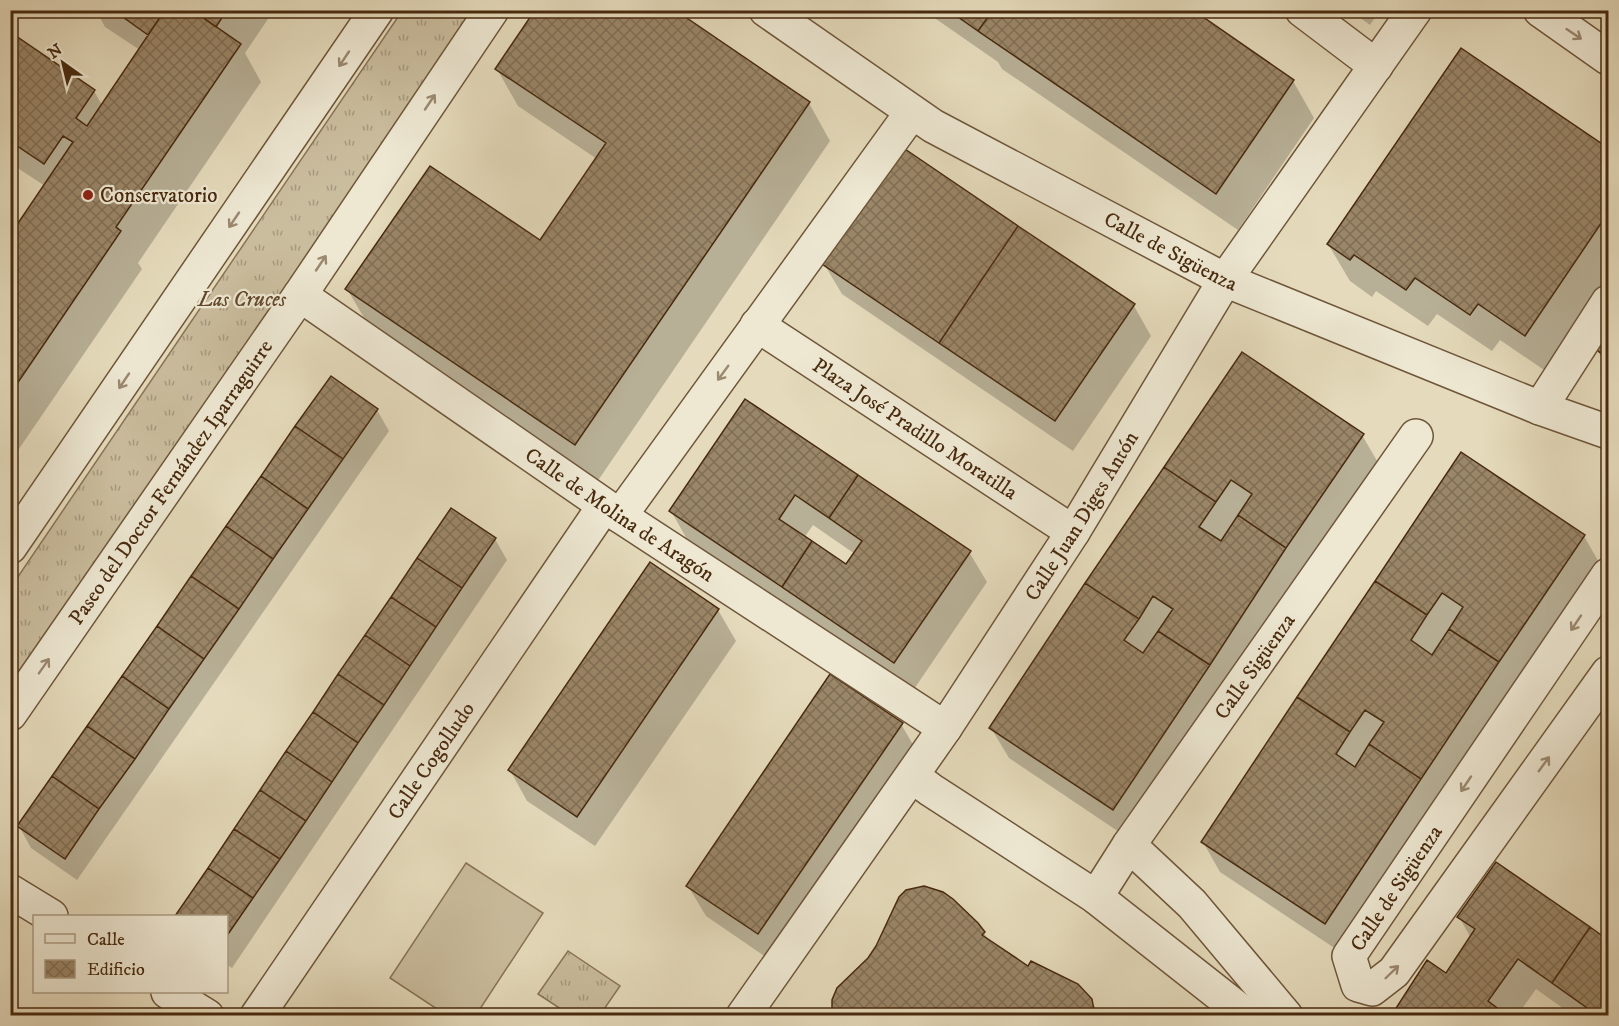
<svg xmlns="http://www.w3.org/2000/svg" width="1619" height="1026" viewBox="0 0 1619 1026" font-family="'IM FELL DW Pica',serif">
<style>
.grass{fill:url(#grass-tufts);stroke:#897456;stroke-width:1.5}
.pitch{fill:#cabd9e;stroke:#897456;stroke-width:1.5}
.shadow{fill:#0003;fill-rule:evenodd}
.building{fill:url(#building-cross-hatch);stroke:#482a0e;stroke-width:1.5}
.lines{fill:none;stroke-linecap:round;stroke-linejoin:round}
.minor-casing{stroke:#6f563a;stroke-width:36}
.minor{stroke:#eee8d3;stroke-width:33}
.oneway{stroke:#9b8970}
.poi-dot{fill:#8f2418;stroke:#eee8d3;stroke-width:2}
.labels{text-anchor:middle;stroke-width:4.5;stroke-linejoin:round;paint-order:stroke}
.poi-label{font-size:21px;fill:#482a0e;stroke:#eee8d3;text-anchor:start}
.street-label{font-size:21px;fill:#482a0e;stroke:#eee8d3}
.park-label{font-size:21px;font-style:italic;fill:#62472b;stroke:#eee8d3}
</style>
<defs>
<pattern id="grass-tufts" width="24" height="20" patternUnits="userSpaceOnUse" patternTransform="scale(1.5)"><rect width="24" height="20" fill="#cabd9e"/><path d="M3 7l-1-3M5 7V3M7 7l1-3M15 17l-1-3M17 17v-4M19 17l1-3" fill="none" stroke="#a69a7f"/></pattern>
<pattern id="building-cross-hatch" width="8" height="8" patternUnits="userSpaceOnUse" patternTransform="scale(1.5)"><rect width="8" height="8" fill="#9a8668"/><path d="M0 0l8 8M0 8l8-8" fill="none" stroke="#806e54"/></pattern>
</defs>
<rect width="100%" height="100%" fill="#e5dbbc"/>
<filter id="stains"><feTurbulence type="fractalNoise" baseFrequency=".00333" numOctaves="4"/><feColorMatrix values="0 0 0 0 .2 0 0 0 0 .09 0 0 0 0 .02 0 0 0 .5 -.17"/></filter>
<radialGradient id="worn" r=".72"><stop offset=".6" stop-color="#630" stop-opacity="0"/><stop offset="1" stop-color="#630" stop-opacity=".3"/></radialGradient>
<path class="grass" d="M402,11h71l-462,681v-105z
M568,951l52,35 -20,29h-30l-32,-21z"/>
<path class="pitch" d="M466,863l77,50 -67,102h-30l-56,-37z"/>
<path class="shadow" d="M96,10h175l1,3 -27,40 16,29 -123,181 4,6 -132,193v-224l35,-52 -35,-23v-129l84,57 8,14 38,-55 -35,-23z
M923,10h267l103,71 21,37 -76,112 -236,-161 -4,-7z
M1349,10h31l-10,15z
M1461,50l147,100v131l-61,91 -47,-32 -8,11 -55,-37 -9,12 -52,-35 -4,6 -22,-16 -22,-37z
M497,69l312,34 21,38 -233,341 -228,-156 -22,-37 193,-47 57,-83 -79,-53z
M824,264l310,42 17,30 -78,115 -231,-157z
M1608,332v37l-11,-20z
M1242,354l120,81 18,31 -249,374 -122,-82 -18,-30z
M745,401l224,151 18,30 -75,110 -224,-151 -17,-30zM813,525l42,29 -8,12 -43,-28z
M377,410l12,21 -312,449 -46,-32 -12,-22z
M1461,454l123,82 17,30 -259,387 -122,-81 -17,-30z
M451,510l44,29 12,21 -275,408 -6,-4v-48h-49z
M650,564l68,46 18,31 -141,205 -68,-45 -17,-31z
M1608,701v15l-4,-8z
M901,724l18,31 -143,209 -70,-48 -18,-30z
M1496,864l112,78v74h-34l-38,-27 -19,27h-124l53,-41 25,-37 -12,-21z
M984,933l5,8 39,27 63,32 9,16h-265z
M10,961l8,13 -8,10z"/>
<path class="building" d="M113,10h52l-17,25z
M165,10h27l49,34 -125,183 5,4 -111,163v-159l63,-93 -10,-6 -19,28 -34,-23v-109l85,58 -19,28 11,8z
M192,10h35l-11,17z
M535,10h140l135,92 -235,343 -230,-156 85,-123 110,74 66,-97 -111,-74z
M948,10h45l-15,21z
M993,10h200l101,70 -78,114 -238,-163z
M1461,48l147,100v65l-83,123 -47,-32 -8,11 -55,-37 -9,12 -52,-35 -4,5 -23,-16z
M902,147l116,79 -79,117 -117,-79z
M1018,226l117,78 -80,117 -116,-78z
M1608,329v29l-13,-9z
M1242,352l122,82 -78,114 -48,-33 14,-21 -21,-14 -15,22 -52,-35z
M331,376l47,33 -35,50 -48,-33z
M745,399l113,76 -29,43 -34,-23 -16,24 33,22 -30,46 -113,-76z
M295,426l48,33 -35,50 -47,-33z
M1461,452l124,83 -86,127 -50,-33 14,-22 -21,-14 -15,22 -52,-34z
M1164,467l52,35 -17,25 22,14 17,-26 48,33 -76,117 -52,-34 15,-22 -20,-13 -14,23 -54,-36z
M858,475l113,76 -77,112 -112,-76 30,-46 34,23 16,-23 -33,-23z
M261,476l47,33 -35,50 -47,-33z
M451,508l45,30 -34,50 -45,-30z
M226,526l47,33 -34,50 -48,-33z
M417,558l45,30 -26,39 -45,-30z
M650,562l69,47 -142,208 -69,-47z
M191,576l48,33 -35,50 -47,-33z
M1375,581l52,34 -16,25 21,15 17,-26 50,33 -78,117 -52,-35 15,-22 -19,-12 -15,22 -53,-35z
M1085,583l54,36 -15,21 19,13 15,-22 52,34 -97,145 -124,-82z
M391,597l45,30 -26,39 -45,-31z
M157,626l47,33 -35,50 -47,-33z
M365,635l45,31 -26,39 -46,-31z
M338,674l46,31 -26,38 -45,-31z
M830,674l73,49 -145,211 -72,-48z
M122,676l47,33 -34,50 -48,-33z
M1297,697l53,35 -14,22 19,13 14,-23 52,35 -96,145 -124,-82z
M313,712l45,31 -26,39 -46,-31z
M87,726l48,33 -36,50 -47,-33z
M286,751l46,31 -26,39 -46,-31z
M52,776l47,33 -34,50 -48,-33z
M260,790l46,31 -26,38 -46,-30z
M234,829l46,30 -27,39 -45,-30z
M1496,862l94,65 -38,56 -34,-24 -30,42 20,15h-117l36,-56 19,13 29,-44 -18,-12z
M208,868l45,30 -27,39v-21h-51z
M924,886l19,6 10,7 25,24 7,9 -3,3 46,31 3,-5 47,23 14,15 3,17h-263v-16l5,-12 31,-30 8,-12 23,-49 7,-7z
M1590,927l18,13v76h-26l5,-8 -35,-25z"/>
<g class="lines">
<g class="minor-casing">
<g id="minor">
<path id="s1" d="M766,10l167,116 292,154 315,128 68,24"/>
<path d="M1302,10l74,56"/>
<path d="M1540,10l68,48"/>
<path id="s2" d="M300,295l320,221 325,212"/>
<path id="s3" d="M757,325l316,207"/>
<path d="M1540,408l68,-106"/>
<path d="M620,516l292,-404"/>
<path d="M10,547l367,-537"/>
<path d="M1608,575l-259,381 9,29 14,4 22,-17 214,-299"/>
<path id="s4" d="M10,714l290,-419 192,-285"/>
<path d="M912,776l19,14 165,107 151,119"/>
<path d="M1129,845l63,59 94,112"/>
<path d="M10,891l41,25"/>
<path id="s5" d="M1096,897l33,-52 287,-409"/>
<path d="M168,992l39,24"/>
<path id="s6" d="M257,1016l347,-510"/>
<path id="s7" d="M743,1016l202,-288 128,-196 152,-252 190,-270"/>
</g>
</g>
<use href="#minor" class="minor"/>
</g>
<defs><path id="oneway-shaft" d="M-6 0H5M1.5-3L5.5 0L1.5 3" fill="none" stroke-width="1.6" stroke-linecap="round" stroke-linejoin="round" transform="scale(1.5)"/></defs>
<g class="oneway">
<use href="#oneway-shaft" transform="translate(1574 34) rotate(34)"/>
<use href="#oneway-shaft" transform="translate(344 59) rotate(124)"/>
<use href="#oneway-shaft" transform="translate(430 102) rotate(-56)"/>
<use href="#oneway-shaft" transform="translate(234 220) rotate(124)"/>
<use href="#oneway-shaft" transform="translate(321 263) rotate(-56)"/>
<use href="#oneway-shaft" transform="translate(723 373) rotate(126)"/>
<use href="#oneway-shaft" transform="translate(124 381) rotate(124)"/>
<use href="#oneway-shaft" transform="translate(1576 623) rotate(124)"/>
<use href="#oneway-shaft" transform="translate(44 666) rotate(-55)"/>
<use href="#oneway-shaft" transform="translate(1544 764) rotate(-54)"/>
<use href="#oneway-shaft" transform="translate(1466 784) rotate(124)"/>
<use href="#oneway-shaft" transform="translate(1392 972) rotate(-44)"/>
</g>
<circle class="poi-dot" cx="88" cy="195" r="6"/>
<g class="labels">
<g class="poi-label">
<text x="100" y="202">Conservatorio</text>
</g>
<g class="street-label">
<text dy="7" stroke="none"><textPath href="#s1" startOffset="472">Calle de Sigüenza</textPath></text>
<text dy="7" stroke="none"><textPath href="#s3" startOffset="189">Plaza José Pradillo Moratilla</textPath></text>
<text dy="7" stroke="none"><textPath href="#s4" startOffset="282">Paseo del Doctor Fernández Iparraguirre</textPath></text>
<text dy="7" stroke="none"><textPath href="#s2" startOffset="388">Calle de Molina de Aragón</textPath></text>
<text dy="7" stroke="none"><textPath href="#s7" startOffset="604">Calle Juan Diges Antón</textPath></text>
<text dy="7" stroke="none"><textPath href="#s5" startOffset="280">Calle Sigüenza</textPath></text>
<text dy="7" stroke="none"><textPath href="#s6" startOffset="309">Calle Cogolludo</textPath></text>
<text transform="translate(1396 888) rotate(-56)" y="7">Calle de Sigüenza</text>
</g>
<g class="park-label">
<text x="242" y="306">Las Cruces</text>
</g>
</g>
<rect width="1619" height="1026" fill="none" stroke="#e5dbbc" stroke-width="36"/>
<rect x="12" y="12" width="1595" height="1002" fill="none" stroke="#482a0e" stroke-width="3"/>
<rect x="18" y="18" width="1583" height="990" fill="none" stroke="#482a0e" stroke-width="1.5"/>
<rect x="33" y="915" width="195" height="78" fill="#eee8d3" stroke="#ac9c84" stroke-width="1.5"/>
<rect x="45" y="934" width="30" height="9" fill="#eee8d3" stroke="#ac9c84" stroke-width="1.5"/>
<text x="87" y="945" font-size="18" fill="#482a0e">Calle</text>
<rect x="45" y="960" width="30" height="18" fill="url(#building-cross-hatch)" stroke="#ac9c84" stroke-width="1.5"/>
<text x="87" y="975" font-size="18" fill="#482a0e">Edificio</text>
<g transform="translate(63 63) rotate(326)" stroke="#eee8d3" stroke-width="4.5" paint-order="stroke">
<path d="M0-4.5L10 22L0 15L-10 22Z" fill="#482a0e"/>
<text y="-9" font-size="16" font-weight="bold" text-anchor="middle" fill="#482a0e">N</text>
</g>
<rect width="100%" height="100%" filter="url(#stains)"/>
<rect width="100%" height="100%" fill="url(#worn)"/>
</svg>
